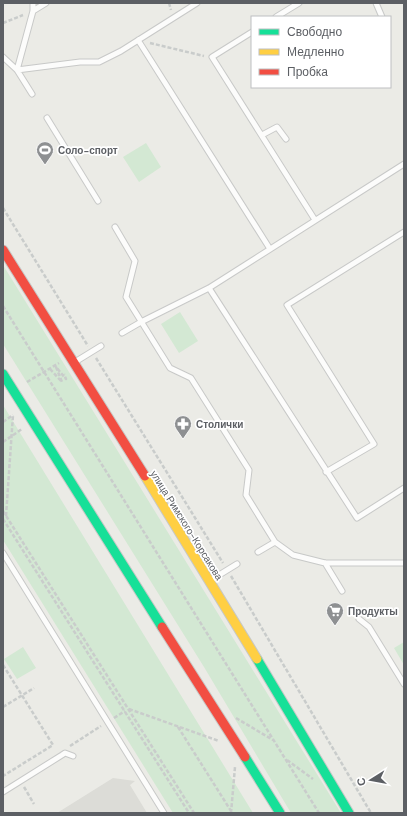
<svg xmlns="http://www.w3.org/2000/svg" width="407" height="816" viewBox="0 0 407 816" font-family="'DM Sans',sans-serif">
<style>
.industrial{fill:#dcdcd7}
.green{fill:#d3e8d3}
.lines{fill:none;stroke-linecap:round;stroke-linejoin:round}
.lane-casing{stroke:#c8c9c8;stroke-width:7}
.fast-casing{stroke:#c7c8c6;stroke-width:11}
.slow-casing{stroke:#c7c8c6;stroke-width:11}
.jam-casing{stroke:#c7c8c6;stroke-width:11}
.path{stroke:#c9cccb;stroke-width:2.5;stroke-dasharray:4 2;stroke-linecap:butt}
.lane{stroke:#fcfcfb;stroke-width:5}
.fast{stroke:#16e098;stroke-width:9}
.slow{stroke:#ffcf43;stroke-width:9}
.jam{stroke:#f24e42;stroke-width:9}
.labels{text-anchor:middle;stroke-width:3.5;stroke-linejoin:round;paint-order:stroke}
.poi-label{font-size:10px;font-weight:bold;fill:#5c5f64;stroke:#fff;text-anchor:start}
.street-label{font-size:10px;fill:#5c5f64;stroke:#fff}
</style>
<rect width="100%" height="100%" fill="#ebebe6"/>
<path class="industrial" d="M113,778l22,3 -5,4 17,28h-90z"/>
<path class="green" d="M146,143l15,24 -22,15 -16,-25z
M3,265l338,548h-50l-87,-146 -201,-323z
M180,312l18,29 -19,12 -18,-29z
M3,405l250,408h-80l-170,-273z
M404,642v23l-10,-17z
M23,647l13,21 -19,11 -13,-20z"/>
<g class="lines">
<g class="lane-casing">
<path id="lane" d="M33,3v8l-16,59 63,-8h19l22,-11 76,-48
M376,3l6,14
M33,11l13,-8
M276,17l23,-14
M252,32l-40,25 103,163
M138,40l132,209
M3,57l14,13 15,24
M47,118l51,83
M262,135l15,-8 9,12
M115,227l20,34 -9,36 44,71 21,10 58,92 -3,25 29,47
M209,288l148,230 47,-30
M122,333l19,-11 68,-34 195,-124
M75,362l26,-16
M326,472l48,-28 -87,-139 117,-73
M258,552l17,-10 18,13 32,8h79
M3,553l161,260
M325,563l17,28
M211,580l26,-16
M359,619l10,8 35,57
M3,792l59,-37 3,-2 8,3"/>
</g>
<g class="fast-casing">
<path id="fast" d="M3,374l159,253
M257,659l92,154
M245,757l35,56"/>
</g>
<g class="slow-casing">
<path id="slow" d="M145,476l112,183"/>
</g>
<g class="jam-casing">
<path id="jam" d="M3,250l142,226
M162,627l83,130"/>
</g>
<path class="path" d="M169,3l2,7
M3,23l20,-8
M150,43l54,13
M3,208l85,138
M3,306l316,507
M96,358l127,205
M50,369l12,13 -6,-15 10,12 -2,-5
M27,382l32,-19
M3,422l10,-7
M3,442l19,-13
M3,511l191,302
M6,516l7,-101
M3,519l186,294
M231,576l140,237
M3,665l50,80 -50,31
M3,707l31,-19
M129,709l90,32
M114,718l11,-7
M236,718l37,22
M178,727l53,84
M70,746l31,-20
M287,760l26,19
M24,787l10,17
M231,813l4,-46"/>
<use href="#lane" class="lane"/>
<use href="#fast" class="fast"/>
<use href="#slow" class="slow"/>
<use href="#jam" class="jam"/>
</g>
<defs>
<g id="stadium-pin" transform="scale(0.9)"><path d="M0 17L-7.5 6A9.5 9.5 0 1 1 7.5 6Z" fill="#8e9092" stroke="#fff"/><path d="M0-5a6.5 5 0 1 0 0 10a6.5 5 0 1 0 0-10ZM-3.5-1.8h7v3.6h-7Z" fill="#fff"/></g>
<g id="pharmacy-pin" transform="scale(0.9)"><path d="M0 17L-7.5 6A9.5 9.5 0 1 1 7.5 6Z" fill="#8e9092" stroke="#fff"/><path d="M-2-6h4v4h4v4h-4v4h-4v-4h-4v-4h4Z" fill="#fff"/></g>
<g id="supermarket-pin" transform="scale(0.9)"><path d="M0 17L-7.5 6A9.5 9.5 0 1 1 7.5 6Z" fill="#8e9092" stroke="#fff"/><path d="M-6-5.5h2.5l.6 2H6L4.5 2H-2.5L-4.4-4H-6ZM-1.5 3.2a1.3 1.3 0 1 0 .1 0ZM3 3.2a1.3 1.3 0 1 0 .1 0Z" fill="#fff"/></g>
</defs>
<g fill-rule="evenodd">
<use href="#stadium-pin" x="45" y="150"/>
<use href="#pharmacy-pin" x="183" y="424"/>
<use href="#supermarket-pin" x="335" y="611"/>
</g>
<g class="labels">
<g class="poi-label">
<text x="58" y="154">Соло-спорт</text>
<text x="196" y="428">Столички</text>
<text x="348" y="615">Продукты</text>
</g>
<g class="street-label">
<text transform="translate(187 525) rotate(58)" y="4">улица Римского-Корсакова</text>
</g>
</g>
<rect width="407" height="816" fill="none" stroke="#5c5f64" stroke-width="8"/>
<rect x="251" y="16" width="140" height="72" fill="#ffffff" stroke="#bebfc1"/>
<rect x="259" y="29" width="20" height="6" fill="#16e098" stroke="#bebfc1"/>
<text x="287" y="36" font-size="12" fill="#5c5f64">Свободно</text>
<rect x="259" y="49" width="20" height="6" fill="#ffcf43" stroke="#bebfc1"/>
<text x="287" y="56" font-size="12" fill="#5c5f64">Медленно</text>
<rect x="259" y="69" width="20" height="6" fill="#f24e42" stroke="#bebfc1"/>
<text x="287" y="76" font-size="12" fill="#5c5f64">Пробка</text>
<g transform="translate(371 780) rotate(259)" stroke="#ffffff" stroke-width="3" paint-order="stroke">
<path d="M0-3L7 15L0 10L-7 15Z" fill="#5c5f64"/>
<text y="-6" font-size="11" font-weight="bold" text-anchor="middle" fill="#5c5f64">С</text>
</g>
</svg>
